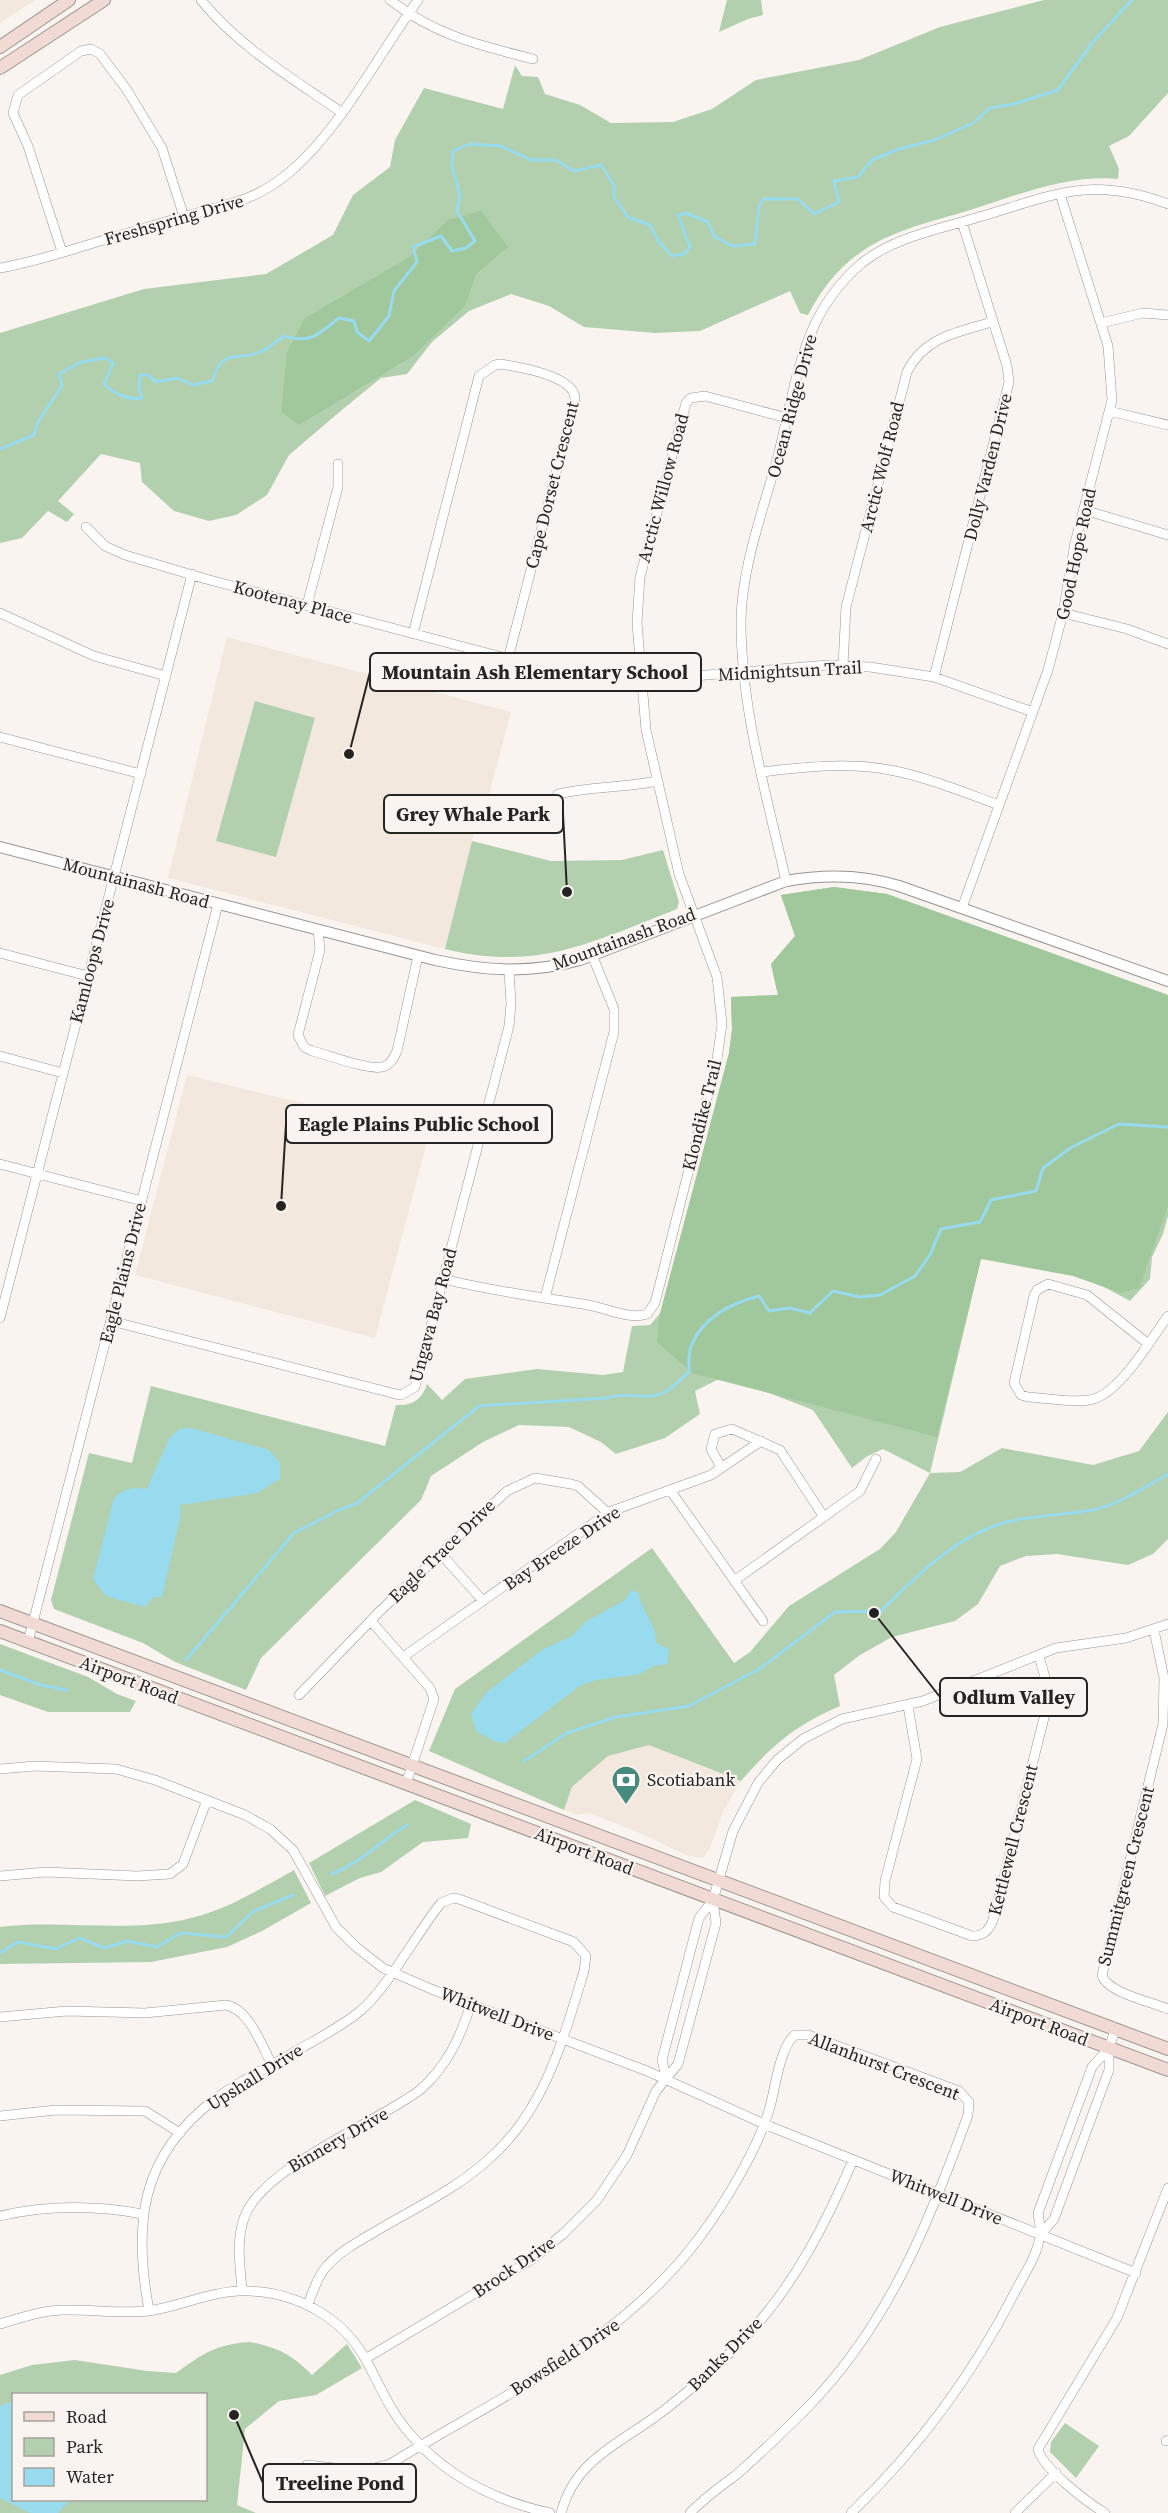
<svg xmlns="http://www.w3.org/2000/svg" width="1168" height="2513" viewBox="0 0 1168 2513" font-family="'Source Serif 4',serif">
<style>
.built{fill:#f3e8dd}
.green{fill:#b2d0ae;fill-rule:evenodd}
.forest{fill:#a1c89c}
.water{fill:#98dbef}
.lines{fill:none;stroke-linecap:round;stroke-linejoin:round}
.stream{stroke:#98dbef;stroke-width:3}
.minor-casing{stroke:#9a9590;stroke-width:10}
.tertiary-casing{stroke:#9a9590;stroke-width:12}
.secondary-casing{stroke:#9a9590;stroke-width:14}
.minor{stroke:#fff;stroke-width:9}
.tertiary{stroke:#fff;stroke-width:10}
.secondary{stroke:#f1dad4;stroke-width:12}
.labels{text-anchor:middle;stroke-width:4.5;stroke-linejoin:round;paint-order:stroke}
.street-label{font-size:18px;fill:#262423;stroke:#f9f4ef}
.poi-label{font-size:18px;fill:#262423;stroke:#f9f4ef;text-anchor:start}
.leader{fill:none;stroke:#262423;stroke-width:2}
.callout-dot{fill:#262423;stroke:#f9f4ef;stroke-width:2}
.callout{fill:#f9f4ef;stroke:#262423;stroke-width:2}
.callout-label{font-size:20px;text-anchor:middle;font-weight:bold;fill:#262423}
</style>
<rect width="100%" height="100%" fill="#f9f4ef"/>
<path class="built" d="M0,0h35l-35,23z
M227,637l284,75 -23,86 -5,-1 -38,152 -277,-71z
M187,1075l242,59 -54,204 -240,-63z
M649,1745l92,36 -17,29 -14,38 -7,10 -15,-2 -46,-22 -53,-21 -11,2 -14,-5 8,-22 36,-32z"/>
<path class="green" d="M727,0h34l2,15 -15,4 -29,13z
M1044,0h124v93l-39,43 -20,10 10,23 -1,10c-51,-5 -103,17 -151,32 -37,11 -79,20 -110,44 -21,15 -37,37 -49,60l-8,-2 -10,-22 -90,40 -45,2 -71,-6 -35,-21 -38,-12 -42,17 -37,31 -25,32 -26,4 -38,31 -54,46 -22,40 -31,20 -27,6 -35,-10 -32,-29 -2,-19 -39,-9 -43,47 16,13 -7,8 -19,-11 -26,27 -22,5v-210l144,-44 122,-15 67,-39 20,-40 37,-28 5,-27 29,-52 79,21 12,-44 7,11 16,1 7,17 35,11 31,18 62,-1 39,-13 44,-29 103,-20 81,-33z
M255,701l60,17 -39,139 -60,-16z
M472,841l79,20 71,-1 41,-10 16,52 -2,7c-85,33 -139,63 -232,40z
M834,887l53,7 281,101v221l-5,18 -11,23 -2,22 -20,22 -78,-42h-71l-51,214 30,-1 42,-24 91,17 46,-14 29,-39v127l-15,15 -25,11 -71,-11 -31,2 -26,10 -22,38 -23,17 -63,16 -32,18 -26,20 6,31c-44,19 -68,39 -99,75l-92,-36 -41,11 -36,31 -8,23 -135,-59 26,-62 197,-141 82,115 16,-11 39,-46 91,-57 16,-17 34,-59 -47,-24 -17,8 -14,11 -39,-58 -88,-34 -30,15 5,23 -35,24 -49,16 -15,-12 -32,-15 -50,-2 -36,17 -52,34 -10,24 -160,158 -15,32 -71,-28 -32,-19 -89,-34 -3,-9 38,-147 43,10 19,-77 234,60 11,-41c16,1 26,-5 31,-21l15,16 23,-21 72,-10 66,6 20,-3 9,-46 18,-1 12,-14 67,-258 3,-23 -1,-33 47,-2 -7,-31 24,-28 -14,-41z
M0,1644l88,33 29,17 19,7 -6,11h-82l-48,-17z
M415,1800l56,24 -3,14 -45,4 -42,30 -21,6 -35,18 -16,-33z
M294,1870l17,33 -49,28 -35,16 -76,15 -151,2v-37c63,-8 130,7 191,-9 38,-9 70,-30 103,-48z
M250,2342c29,6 41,12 62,33l35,-31 15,24 -46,27 -37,6 -34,28 -8,76 19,8h-256v-138l32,-10 43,-5 72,11 29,2c28,-20 38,-28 74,-31zM14,2394h192v106h-192z
M1065,2423l34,23 -23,32 -26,-26 1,-10z"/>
<path class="forest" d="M481,211l27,36 -32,27 -11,32 -52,50 -114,69 -18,-13 6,-60 18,-34 103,-60 40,-38z
M834,887l53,7 281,101v211l-29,82 -18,5 -48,-17 -92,-17 -44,178 -245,-64 -35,-31 2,-25 70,-264 3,-23 -1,-33 47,-2 -7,-31 24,-28 -14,-41z"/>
<path class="water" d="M191,1428l78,22 11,13v16l-23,14 -77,12 1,9 -19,83h-9l-8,10 -39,-11 -13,-17 21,-81c9,-10 20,-11 33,-9l22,-50 10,-10z
M631,1590l8,3c2,18 19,33 17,50l13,6 -2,15 -14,2 -13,8 -43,6 -16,5 -76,58 -9,-1 -20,-11 -5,-17 15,-21 56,-43 30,-14 13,-14 40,-22z
M13,2401l1,99h56l-12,13h-28l-30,-15v-92z"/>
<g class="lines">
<path class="stream" d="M0,449l34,-14 4,-13 24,-36 -3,-12 22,-12 24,-4 8,5 -9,21c9,9 25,17 38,14l-3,-9 1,-14h8l8,7 21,-4 16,7 19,-4c11,-35 25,-19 48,-29 9,-4 17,-11 24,-16 27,8 35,-2 55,-18l15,3 3,11 12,9 20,-25 5,-25 23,-29 -4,-15 28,-11 11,15 14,-3 9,-7 -18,-30 3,-16 -8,-28 1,-16 16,-7 32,2 30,14h25l18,11 27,-6 13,20v12l14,20 22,8 9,17 13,14 12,-2 6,-7 -12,-32 8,-2 22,9 6,14 18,10 23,-2 4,-37 4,-8h35l16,15 25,-12 -5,-21 24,-4 14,-17 27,-11 36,-9 38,-17 17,-15 24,-4 44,-14 34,-47 40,-43
M186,1660l108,-127 45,-23 17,-6 123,-98 128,-8c18,-7 38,3 56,-5 9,-4 18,-14 26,-21 0,-9 -1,-21 3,-28 12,-27 40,-41 67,-48l10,15 21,-3 20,5 23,-22 27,6 20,-2 35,-19 16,-23 10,-24 39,-7 11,-22 45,-9 7,-23 29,-21 47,-23 49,3
M0,1670l41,15 26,5
M524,1761l43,-28 49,-16 73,-11 72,-38 74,-56 46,-1c37,-36 74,-75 126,-89 28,-7 58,-7 86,-12 27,-6 52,-23 75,-36
M332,1874c30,-12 47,-32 75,-49
M0,1953l18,-11 38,7 23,-11 26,10 22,-7 30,6 24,-14 45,4 28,-26 39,-16"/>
<g class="minor-casing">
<path id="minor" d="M201,0c38,47 91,78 140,112
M390,0c45,35 88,45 143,59
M62,252l-34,-106 -15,-33 5,-18 63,-44 10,-2 9,5 27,36 35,58 22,69
M0,268c41,-7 78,-21 118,-32 26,-8 52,-16 79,-23 37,-10 63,-15 94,-42 50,-43 88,-117 127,-171
M1101,323l42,-10 25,2
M1109,411l59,14
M1084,510l84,25
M86,527l19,19 20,9 81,24 383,101 20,3 219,-18 42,2 64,10 99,35
M307,605l31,-118v-23
M0,613l94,43 72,20
M1063,613l64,16 41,15
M413,634l66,-258 16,-11 5,-1c20,3 75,12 75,35l-67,260
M843,665l3,-58 61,-235c17,-35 51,-40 85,-50
M934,677l75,-295 -2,-16 -45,-144
M0,737l141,37
M762,772c42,-5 85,-10 128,-2 37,7 73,22 109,35
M558,794c33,-8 66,-6 99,-13
M786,881c-19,-85 -45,-171 -45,-259 0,-53 23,-115 37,-166 11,-43 18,-92 37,-132 11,-23 27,-44 47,-61 32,-26 78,-34 117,-46 75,-22 111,-42 189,-13
M962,908l86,-238 15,-57 12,-70 37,-143 -4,-54 -48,-152
M318,930l2,20 -22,85 6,12 8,4c17,4 54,19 70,16 8,-1 12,-9 15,-16l21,-95
M0,953l88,23
M0,1056l63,17
M0,1164l142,37
M443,1279c48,12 97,18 145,26 19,3 41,15 59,9l8,-11 62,-244 5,-35 -5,-47 -38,-103 -33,-144 -9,-107 3,-46 46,-174 5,-5 14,-2 82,22
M545,1298l69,-266v-23l-22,-54
M0,1318l192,-744
M111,1321l281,72 9,2 14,-8 94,-361 2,-22 -2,-33
M1147,1343l-60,-48 -39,-11 -11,6 -3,6 -20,87 7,12 7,2c20,1 42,6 61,3 30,-4 61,-60 79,-84
M721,1467l-10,-18 4,-15 17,-5 48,21 44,67
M670,1490l93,131
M441,1554l42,47
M734,1581l126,-90 16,-32
M371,1621l59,67 4,11 -28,85
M1154,1630l10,48 -1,46 -61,251c4,17 49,27 66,34
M28,1642l190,-738
M403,1657l206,-145 102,-37 50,-34
M299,1695l80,-83 128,-121 28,-13 36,6 7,2 30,27
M908,1706l9,53 -32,122 -1,16 9,10 79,29c11,0 17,-5 21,-16l53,-210v-29l-7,-25
M0,1769l35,-3 81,3 39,11 90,35 25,14 23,21 43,77 20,20 27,21 48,21 216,82 117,53 372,149
M0,1876l46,-4 91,4 33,-2 13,-10 24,-64
M0,2017l67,-6 78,2 81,-8c23,4 36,41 46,60
M666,2078l-4,-18 37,-142 14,-18 20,-69 25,-48 19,-23 26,-21 39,-20 81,-18 133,-53 70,-10 42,-14
M0,2116l56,-6 89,1 35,22
M0,2216c48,-11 94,-11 142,-2
M1040,2235l14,-16 55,-149v-22l6,-18
M242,2290c-2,-25 -6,-48 2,-72 17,-50 132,-95 176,-128 27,-24 40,-52 51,-86
M149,2310c-16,-86 -9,-154 66,-211 23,-17 50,-30 74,-44 24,-14 49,-26 70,-43 29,-24 57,-78 82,-109l12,-5 6,1 115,43 12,14 -2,15c-21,69 -39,139 -95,188 -33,30 -74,49 -111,71 -19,11 -38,21 -52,37 -9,10 -13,25 -18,37
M0,2324c20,-6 40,-13 62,-14 29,-1 57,4 86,1 34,-5 68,-22 102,-20 48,2 93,27 116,69 14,26 24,51 44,74 37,43 86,67 140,79
M365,2359l166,-99 32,-26 34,-34 30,-45 29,-64 22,-27 38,-141 -3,-23
M1166,2441l2,-1
M307,2465l55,6 28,-7c109,-67 230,-120 309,-226 26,-35 59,-89 71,-131 5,-18 10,-61 25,-72h13l151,56 10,11 -1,13c-39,108 -80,211 -162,294 -23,23 -46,45 -70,66 -16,12 -32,23 -46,38
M561,2513c15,-57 64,-71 106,-105 30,-23 58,-49 84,-77 45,-49 76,-110 102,-171
M851,2513c67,-64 123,-140 165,-223 9,-17 22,-36 24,-55 1,-7 -1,-15 -2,-22l54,-146 17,-19
M1015,2513l41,-40
M1105,2513c-17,-10 -63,-45 -67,-64l79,-131 51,-130"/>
</g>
<g class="tertiary-casing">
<path id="tertiary" d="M0,847l435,113c50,11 95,14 145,0l206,-79c39,-7 75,-7 113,5l269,95"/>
</g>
<g class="secondary-casing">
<path id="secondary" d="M0,47l69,-47
M0,68l104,-68
M0,1611l1168,438
M0,1631l1168,439"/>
</g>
<use href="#minor" class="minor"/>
<use href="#tertiary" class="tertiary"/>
<use href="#secondary" class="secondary"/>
</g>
<defs>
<g id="bank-pin" transform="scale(1.5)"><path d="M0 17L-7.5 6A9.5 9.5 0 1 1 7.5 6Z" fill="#478b7f" stroke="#f9f4ef"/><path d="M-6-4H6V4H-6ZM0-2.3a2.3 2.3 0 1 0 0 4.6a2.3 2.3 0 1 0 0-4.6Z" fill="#fff"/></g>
</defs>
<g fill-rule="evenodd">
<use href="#bank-pin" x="626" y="1780"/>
</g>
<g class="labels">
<g class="street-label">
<text transform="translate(174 220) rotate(-16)" y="6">Freshspring Drive</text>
<text transform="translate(792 406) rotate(-75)" y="6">Ocean Ridge Drive</text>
<text transform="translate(882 467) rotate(-76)" y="6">Arctic Wolf Road</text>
<text transform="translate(988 467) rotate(-76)" y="6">Dolly Varden Drive</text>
<text transform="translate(552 485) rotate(-76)" y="6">Cape Dorset Crescent</text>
<text transform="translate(663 488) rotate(-75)" y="6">Arctic Willow Road</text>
<text transform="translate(1076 554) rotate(-78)" y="6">Good Hope Road</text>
<text transform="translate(293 602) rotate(15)" y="6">Kootenay Place</text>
<text transform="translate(790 671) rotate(-3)" y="6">Midnightsun Trail</text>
<text transform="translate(136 883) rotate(15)" y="6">Mountainash Road</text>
<text transform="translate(624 939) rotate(-20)" y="6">Mountainash Road</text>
<text transform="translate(92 961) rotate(-75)" y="6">Kamloops Drive</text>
<text transform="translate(702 1115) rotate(-76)" y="6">Klondike Trail</text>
<text transform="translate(123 1273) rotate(-76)" y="6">Eagle Plains Drive</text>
<text transform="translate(433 1315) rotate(-75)" y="6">Ungava Bay Road</text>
<text transform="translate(562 1548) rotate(-34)" y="6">Bay Breeze Drive</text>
<text transform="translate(442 1551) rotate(-44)" y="6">Eagle Trace Drive</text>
<text transform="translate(129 1680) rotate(21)" y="6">Airport Road</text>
<text transform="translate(1013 1840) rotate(-76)" y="6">Kettlewell Crescent</text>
<text transform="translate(584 1851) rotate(21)" y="6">Airport Road</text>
<text transform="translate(1126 1876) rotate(-76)" y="6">Summitgreen Crescent</text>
<text transform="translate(497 2014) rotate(21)" y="6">Whitwell Drive</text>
<text transform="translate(1039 2022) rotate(21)" y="6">Airport Road</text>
<text transform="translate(884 2066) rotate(21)" y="6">Allanhurst Crescent</text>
<text transform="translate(255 2077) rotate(-32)" y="6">Upshall Drive</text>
<text transform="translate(338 2140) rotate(-30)" y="6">Binnery Drive</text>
<text transform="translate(946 2197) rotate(22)" y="6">Whitwell Drive</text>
<text transform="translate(514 2267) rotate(-34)" y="6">Brock Drive</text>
<text transform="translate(725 2354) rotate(-45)" y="6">Banks Drive</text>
<text transform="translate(565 2357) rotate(-33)" y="6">Bowsfield Drive</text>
</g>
<g class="poi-label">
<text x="647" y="1786">Scotiabank</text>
</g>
</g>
<path class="leader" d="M349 754L370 672M567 892L563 814M281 1206L286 1124M874 1613L940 1697M234 2415L263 2483"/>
<g class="callout-dot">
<circle cx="349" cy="754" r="6"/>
<circle cx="567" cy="892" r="6"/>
<circle cx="281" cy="1206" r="6"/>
<circle cx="874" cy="1613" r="6"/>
<circle cx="234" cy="2415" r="6"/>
</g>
<g class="callout">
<rect x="370" y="653" width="331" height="38" rx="6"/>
<rect x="384" y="795" width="179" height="38" rx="6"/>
<rect x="286" y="1105" width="266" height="38" rx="6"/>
<rect x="940" y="1678" width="147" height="38" rx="6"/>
<rect x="263" y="2464" width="153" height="38" rx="6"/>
</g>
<g class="callout-label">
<text x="535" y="679">Mountain Ash Elementary School</text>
<text x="473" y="821">Grey Whale Park</text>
<text x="419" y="1131">Eagle Plains Public School</text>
<text x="1014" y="1704">Odlum Valley</text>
<text x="340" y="2490">Treeline Pond</text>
</g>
<rect x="12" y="2393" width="195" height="108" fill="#f9f4ef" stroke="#a5a19d" stroke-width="1.5"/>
<rect x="24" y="2412" width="30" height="9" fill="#f1dad4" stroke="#a5a19d" stroke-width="1.5"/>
<text x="66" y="2423" font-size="18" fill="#262423">Road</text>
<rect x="24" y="2438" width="30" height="18" fill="#b2d0ae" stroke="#a5a19d" stroke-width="1.5"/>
<text x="66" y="2453" font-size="18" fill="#262423">Park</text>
<rect x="24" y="2468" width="30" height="18" fill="#98dbef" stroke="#a5a19d" stroke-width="1.5"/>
<text x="66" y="2483" font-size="18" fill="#262423">Water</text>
</svg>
